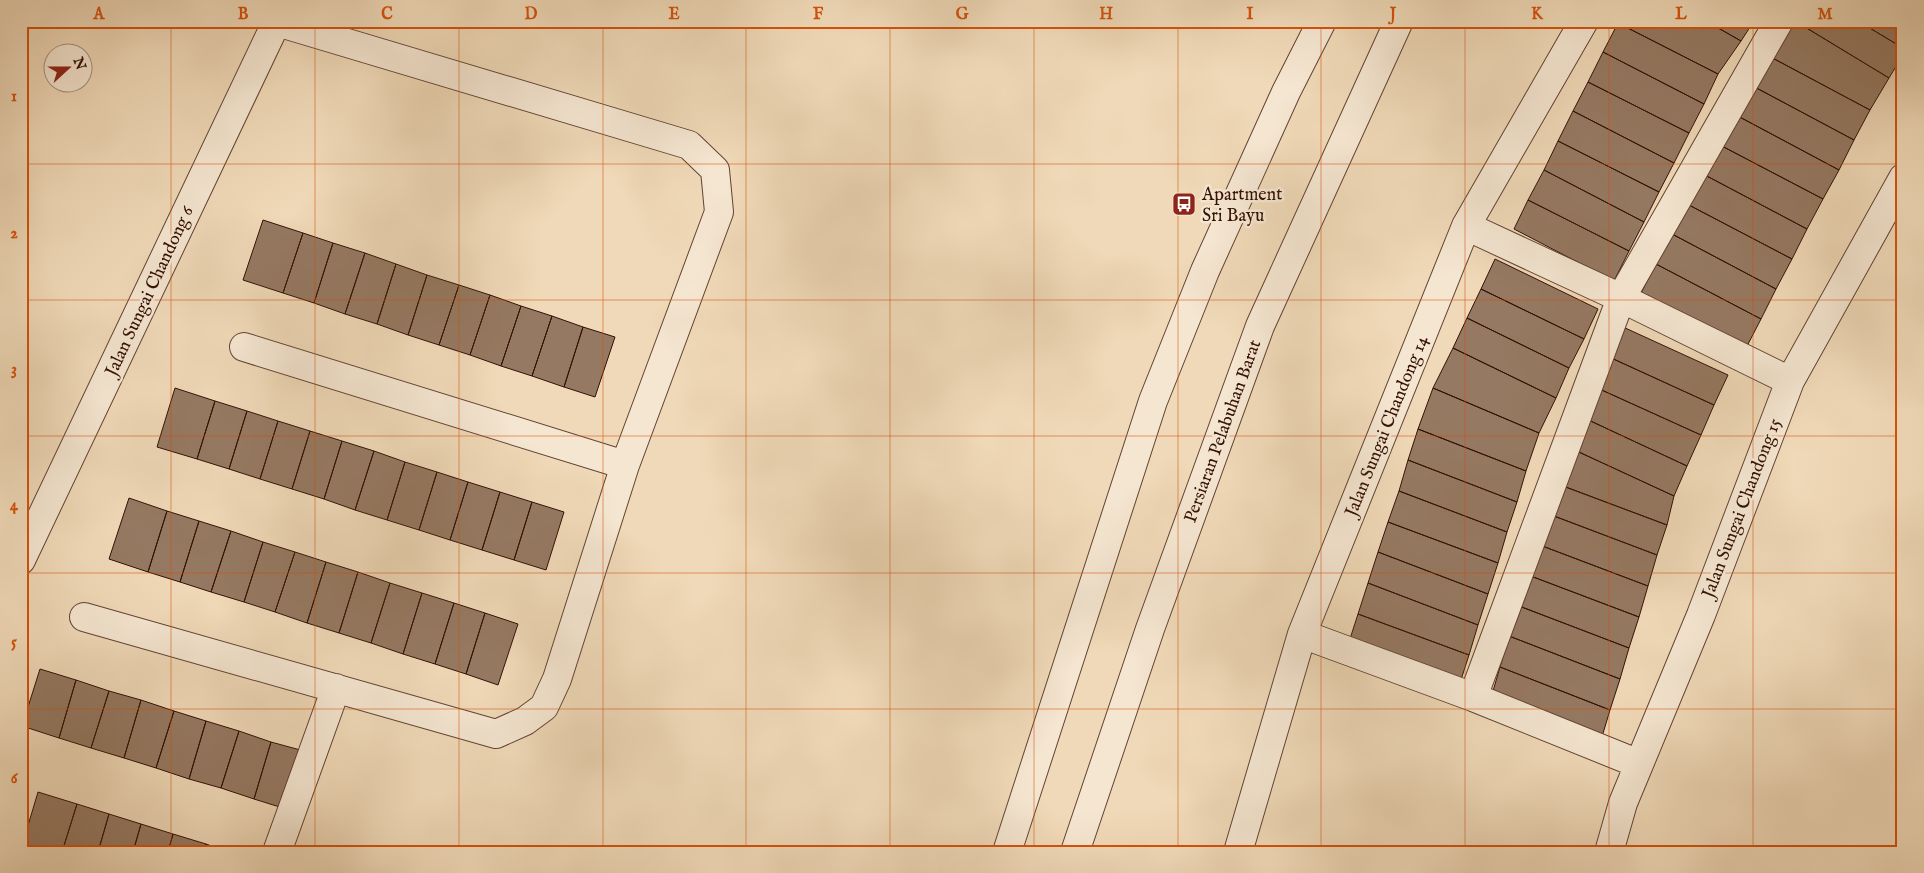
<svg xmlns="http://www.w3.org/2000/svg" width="1924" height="873" viewBox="0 0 1924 873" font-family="'IM FELL English',serif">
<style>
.building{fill:#957962;stroke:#331105}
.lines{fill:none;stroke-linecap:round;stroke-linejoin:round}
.minor-casing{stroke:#624332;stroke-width:30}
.minor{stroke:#f5e6d1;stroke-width:28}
.grid{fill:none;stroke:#d6520b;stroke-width:1;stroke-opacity:0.55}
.labels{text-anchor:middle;stroke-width:5;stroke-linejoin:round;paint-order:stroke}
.poi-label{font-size:18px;fill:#331105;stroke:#f5e6d1;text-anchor:start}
.street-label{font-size:18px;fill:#331105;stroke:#f5e6d1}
.neatline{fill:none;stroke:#d6520b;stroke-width:2}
.grid-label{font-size:16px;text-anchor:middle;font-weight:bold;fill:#d6520b}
</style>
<rect width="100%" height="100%" fill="#f0d9b8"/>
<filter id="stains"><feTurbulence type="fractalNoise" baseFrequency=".004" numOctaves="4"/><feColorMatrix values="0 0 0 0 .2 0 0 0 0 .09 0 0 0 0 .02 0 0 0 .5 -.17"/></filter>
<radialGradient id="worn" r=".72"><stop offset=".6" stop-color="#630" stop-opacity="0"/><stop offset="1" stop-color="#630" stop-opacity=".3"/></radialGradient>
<path class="building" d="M1619,21h87l35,20 -23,33 -100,-51z
M1706,21h48l-13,20z
M1787,21h8l94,57 -19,32 -105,-56z
M1795,21h63l45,27v7l-14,23z
M1858,21h45v27z
M1618,23l100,51 -14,30 -101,-52z
M1603,52l101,52 -15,29 -101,-51z
M1765,54l105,56 -16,30 -105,-56z
M1588,82l101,51 -15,30 -101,-52z
M1749,84l105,56 -15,30 -105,-56z
M1573,111l101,52 -15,29 -101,-51z
M1734,114l105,56 -16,29 -105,-55z
M1558,141l101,51 -15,30 -100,-52z
M1718,144l105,55 -16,30 -104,-55z
M1544,170l100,52 -15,29 -101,-51z
M1703,174l104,55 -15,30 -105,-55z
M1528,200l101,51 -15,30 -100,-52z
M1687,204l105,55 -16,30 -104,-55z
M263,220l40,13 -20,60 -40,-13z
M303,233l30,10 -19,60 -31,-10z
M1672,234l104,55 -15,30 -105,-55z
M333,243l32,10 -20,61 -31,-11z
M365,253l31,11 -19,60 -32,-10z
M1495,259l103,50 -14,30 -103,-50z
M396,264l31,11 -19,60 -31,-11z
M1656,264l105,55 -16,31 -105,-55z
M427,275l32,10 -20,60 -31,-10z
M459,285l31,10 -20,60 -31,-10z
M1481,289l103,50 -15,29 -102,-50z
M490,295l31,11 -20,60 -31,-11z
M521,306l31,10 -20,60 -31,-10z
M552,316l31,11 -19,60 -32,-11z
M1467,318l102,50 -13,30 -103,-50z
M583,327l32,10 -20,60 -31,-10z
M1623,327l105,48 -14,30 -105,-48z
M1453,348l103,50 -17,35 -106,-45z
M1609,357l105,48 -13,30 -106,-48z
M1595,387l106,48 -14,31 -105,-49z
M175,388l40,13 -18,58 -40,-12z
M1433,388l106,45 -13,38 -108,-42z
M215,401l32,10 -18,58 -32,-10z
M247,411l31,10 -18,58 -31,-10z
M1582,417l105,49 -13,30 -106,-49z
M278,421l32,10 -18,58 -32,-10z
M1418,429l108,42 -9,31 -109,-42z
M310,431l32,10 -18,58 -32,-10z
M342,441l32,10 -19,59 -31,-11z
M1568,447l106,49 -7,29 -112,-42z
M374,451l31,11 -18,58 -32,-10z
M1408,460l109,42 -10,30 -108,-41z
M405,462l32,10 -18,58 -32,-10z
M437,472l31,10 -18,58 -31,-10z
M468,482l32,10 -18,58 -32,-10z
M1555,483l112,42 -10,30 -111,-42z
M1399,491l108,41 -9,31 -110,-41z
M500,492l32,10 -18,58 -32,-10z
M129,498l38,13 -19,61 -39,-13z
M532,502l32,10 -18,58 -32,-10z
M167,511l32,10 -19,61 -32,-10z
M1546,513l111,42 -9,31 -111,-42z
M199,521l32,10 -20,61 -31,-10z
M1388,522l110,41 -10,31 -110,-42z
M231,531l32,11 -19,60 -33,-10z
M263,542l32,10 -20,60 -31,-10z
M1537,544l111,42 -9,31 -111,-42z
M295,552l31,10 -19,61 -32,-11z
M1378,552l110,42 -10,31 -110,-42z
M326,562l32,10 -19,61 -32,-10z
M358,572l32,11 -19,60 -32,-10z
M1528,575l111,42 -10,31 -110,-42z
M390,583l32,10 -19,61 -32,-11z
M1368,583l110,42 -9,30 -111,-41z
M422,593l32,10 -19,61 -32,-10z
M454,603l31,10 -19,61 -31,-10z
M1519,606l110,42 -9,31 -111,-43z
M485,613l33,11 -20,61 -32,-11z
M1358,614l111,41 -10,31 -111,-41z
M1509,636l111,43 -10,31 -110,-43z
M1500,667l110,43 -9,30 -110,-42z
M40,669l36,11 -17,58 -37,-12z
M76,680l33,11 -18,57 -32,-10z
M109,691l32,9 -17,58 -33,-10z
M141,700l33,11 -18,57 -32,-10z
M174,711l32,10 -17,58 -33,-11z
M206,721l33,10 -18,57 -32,-9z
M239,731l32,11 -17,57 -33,-11z
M271,742l33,9 -18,58 -32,-10z
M38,792l39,12 -15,48h-33l-8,-3z
M77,804l32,10 -11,38h-36z
M109,814l32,10 -8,28h-35z
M141,824l32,10 -5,18h-35z
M173,834l33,10 -3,8h-35z
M206,844l22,8h-25z"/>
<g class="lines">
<g class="minor-casing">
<path id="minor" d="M1466,226l155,72 169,83
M244,347l381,118
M21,560l256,-539
M84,617l412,117 29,-13 19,-14 13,-28 68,-214 94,-253 -4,-42 -26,-25 -412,-123
M1302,634l171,63 166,67
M1473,697l148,-399 158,-277
M277,852l59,-164
M1007,852l146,-451 52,-130 81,-179 36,-71
M1075,852l75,-223 110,-303 139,-305
M1238,852l64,-218 164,-408 118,-205
M1609,852l14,-49 78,-188 89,-234 113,-203"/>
</g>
<use href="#minor" class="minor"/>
</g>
<path class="grid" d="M171,21v831M315,21v831M459,21v831M603,21v831M746,21v831M890,21v831M1034,21v831M1178,21v831M1321,21v831M1465,21v831M1609,21v831M1753,21v831M21,164h1882M21,300h1882M21,436h1882M21,573h1882M21,709h1882"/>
<defs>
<g id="bus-square" transform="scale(1.25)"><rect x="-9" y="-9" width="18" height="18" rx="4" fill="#8f2418" stroke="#f5e6d1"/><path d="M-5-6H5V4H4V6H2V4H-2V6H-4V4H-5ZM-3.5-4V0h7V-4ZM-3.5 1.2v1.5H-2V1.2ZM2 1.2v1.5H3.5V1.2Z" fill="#fff"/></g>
</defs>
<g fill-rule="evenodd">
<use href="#bus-square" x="1184" y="204"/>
</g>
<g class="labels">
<g class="poi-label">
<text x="1202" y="200">Apartment<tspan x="1202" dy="21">Sri Bayu</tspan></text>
</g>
<g class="street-label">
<text transform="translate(149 291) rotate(-65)" y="6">Jalan Sungai Chandong 6</text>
<text transform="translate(1386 426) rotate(-68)" y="6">Jalan Sungai Chandong 14</text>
<text transform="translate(1222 431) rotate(-70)" y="6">Persiaran Pelabuhan Barat</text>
<text transform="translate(1741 508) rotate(-69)" y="6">Jalan Sungai Chandong 15</text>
</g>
</g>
<rect width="1924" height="873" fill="none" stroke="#f0d9b8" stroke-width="55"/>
<g transform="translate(68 68) rotate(69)"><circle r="24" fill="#f5e6d1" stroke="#a7917f"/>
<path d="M0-4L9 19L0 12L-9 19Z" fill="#8f2418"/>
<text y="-8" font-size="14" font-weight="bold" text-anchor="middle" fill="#331105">N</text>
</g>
<rect x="28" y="28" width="1868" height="818" class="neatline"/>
<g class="grid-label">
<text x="99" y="19">A</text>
<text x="243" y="19">B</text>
<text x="387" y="19">C</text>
<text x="531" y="19">D</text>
<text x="674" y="19">E</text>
<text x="818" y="19">F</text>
<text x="962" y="19">G</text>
<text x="1106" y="19">H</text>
<text x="1250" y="19">I</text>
<text x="1393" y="19">J</text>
<text x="1537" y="19">K</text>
<text x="1681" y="19">L</text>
<text x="1825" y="19">M</text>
<text x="14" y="101">1</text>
<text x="14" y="238">2</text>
<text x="14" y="374">3</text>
<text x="14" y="510">4</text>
<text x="14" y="647">5</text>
<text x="14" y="783">6</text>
</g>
<rect width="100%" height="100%" filter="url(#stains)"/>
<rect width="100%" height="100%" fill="url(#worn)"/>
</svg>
